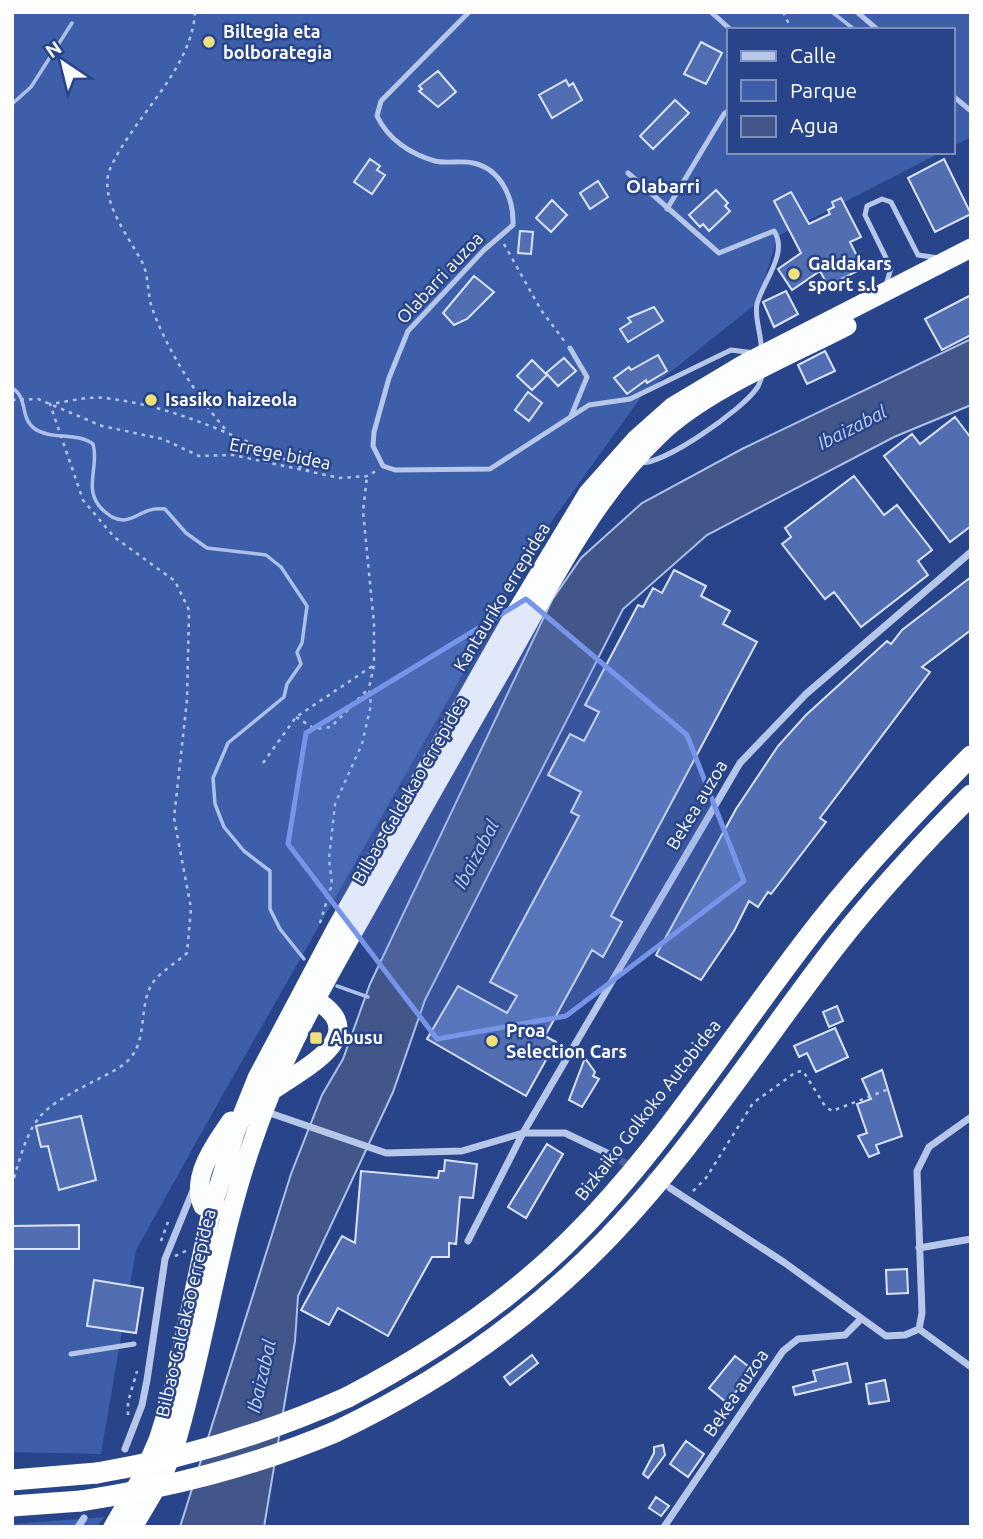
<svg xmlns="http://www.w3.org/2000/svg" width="983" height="1539" viewBox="0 0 983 1539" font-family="Ubuntu,sans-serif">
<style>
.green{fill:#3d5ea8}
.water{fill:#425689;stroke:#acc0ea;stroke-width:2}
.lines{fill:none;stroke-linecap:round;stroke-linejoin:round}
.stream{stroke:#acc0ea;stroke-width:3.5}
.building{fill:#516eb2;stroke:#dbe4f8;stroke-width:2}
.minor-tunnel{stroke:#48619c;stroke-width:7;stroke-dasharray:7 3.5;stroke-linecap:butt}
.path{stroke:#b7c7ea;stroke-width:2.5;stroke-dasharray:3.5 5;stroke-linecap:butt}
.service{stroke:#b7c7ea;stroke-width:5}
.minor{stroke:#b7c7ea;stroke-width:7}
.trunk{stroke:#fcfdfe;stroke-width:19}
.motorway{stroke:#fff;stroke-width:21}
.motorway-bridge{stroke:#fff;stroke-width:21}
.marked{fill:#7795e8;fill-opacity:0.2;stroke:#7795e8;stroke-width:5;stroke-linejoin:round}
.poi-dot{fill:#f1e17d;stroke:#28458b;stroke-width:2.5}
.labels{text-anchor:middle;stroke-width:5;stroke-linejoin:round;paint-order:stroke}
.poi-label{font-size:18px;font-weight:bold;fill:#fff;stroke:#28458b;text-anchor:start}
.street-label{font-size:18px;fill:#fff;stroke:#28458b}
.neighbourhood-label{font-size:19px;font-weight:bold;fill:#fff;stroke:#28458b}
.water-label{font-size:19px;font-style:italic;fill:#c3d1f1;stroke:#28458b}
</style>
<rect width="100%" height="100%" fill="#28458b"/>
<path class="green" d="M12,12h959v125l-18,9v-116h-224v122h213l-164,84 -21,67 -113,90 -100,139 -322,564 -86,154 -35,204 -89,-2z
M105,1517l-9,10h-84v-3z"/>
<path class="water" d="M971,339v66l-77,32 -187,98 -84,74 -198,391 -32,92 -95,204 -3,45 -31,186h-84l111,-353 31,-79 21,-36 27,-75 182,-384 29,-42 61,-55 100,-54z"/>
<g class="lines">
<path class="stream" d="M832,12l23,18
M12,104l19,-17 41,-64
M12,388c17,10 7,30 23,41 16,11 42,3 58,15 7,23 -12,47 11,67 6,5 11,9 20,9 15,-2 20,-13 41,-11l21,24 21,15 59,7 15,12 26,39 -5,37 -5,9 4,12 -14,20 -3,13 -56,46 -15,35 2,26 9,23 20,24 26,20v38l10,20 24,30
M337,986l31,11"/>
</g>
<path class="building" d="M701,42l21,11 -16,31 -22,-10z
M438,71l18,21 -18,15 -19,-16 3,-2 -3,-3z
M566,80l3,6 4,-3 9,17 -30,18 -13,-23z
M675,100l14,13 -36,36 -13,-13z
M370,159l10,7 -3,4 8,5 -13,19 -18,-12z
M944,159l27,55 -36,18 -27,-54z
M598,181l10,16 -18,12 -10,-16z
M716,190l12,13 -3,3 5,5 -21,20 -6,-7 -3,3 -11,-12z
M791,192l18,32 21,-10 -2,-4 6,-3 -2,-5 9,-4 20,39 -11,5 13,26 -35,18 -8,-15 -28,19 -14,-21 23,-16 -27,-52z
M552,200l15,15 -16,17 -15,-14z
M520,231l13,1 -2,22 -13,-1z
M474,276l20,16 -27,27 -13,6 -11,-12z
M786,291l12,23 -24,13 -11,-25z
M971,295v40l-29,15 -17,-31z
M654,307l9,14 -35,21 -8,-13 11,-7 -3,-4z
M825,351l10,20 -28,13 -9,-19z
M658,355l9,16 -20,12 -1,-3 -19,14 -13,-16 15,-11 2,3z
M564,358l12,13 -18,15 -12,-13z
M532,360l15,15 -15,15 -15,-14z
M528,392l14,11 -13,18 -14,-11z
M955,417l16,21v88l-21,16 -66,-86 28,-22 8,10z
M854,476l30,39 13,-10 35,45 -14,11 10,14 -67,52 -27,-35 -9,7 -43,-55 9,-7 -6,-9z
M674,570l32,16 -5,10 29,15 -7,13 34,18 -146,274 11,6 -19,35 -11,-7 -47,86 11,6 -30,54 -99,-57 31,-53 49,27 10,-17 -27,-14 89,-166 -8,-4 10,-20 -33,-17 22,-41 14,7 15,-29 -14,-7 53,-100 5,2 10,-19 9,5z
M971,577v53l-49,37 8,5 -110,146 6,4 -55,72 -3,-2 -10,15 -9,-6 -15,30 -33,49 -45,-25 80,-146 42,-63 28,-31 81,-74 4,3 11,-14z
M837,1006l6,15 -14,6 -6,-15z
M835,1028l13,29 -32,15 -9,-19 -8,4 -5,-11z
M585,1058l10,14 -2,4 6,3 -17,28 -13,-7z
M882,1070l20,66 -26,9 3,8 -10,4 -11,-21 9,-3 -10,-29 14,-5 -9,-20z
M81,1116l15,64 -37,10 -11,-44 -7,1 -5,-21z
M547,1144l16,10 -37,64 -18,-11z
M445,1160l32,4 -4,34 -13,-1 -4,47 -7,-1v14h-17l-44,79 -50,-28 -9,17 -28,-15 41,-74 13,7 6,-72 77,7 1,-7h5z
M79,1225v24h-67v-23z
M907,1269l1,24 -21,1 -1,-24z
M94,1280l49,8 -7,45 -49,-7z
M532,1355l6,8 -28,22 -6,-8z
M735,1356l18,14 -26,33 -18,-15z
M847,1363l4,19 -56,13 -2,-8 23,-6 -3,-10z
M885,1380l4,21 -20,3 -3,-20z
M686,1441l18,13 -16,23 -18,-13z
M663,1445l2,10 -17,23 -5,-4 11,-21v-6z
M656,1497l13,9 -8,10 -12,-8z"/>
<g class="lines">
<path class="minor-tunnel" d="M611,1155l46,26"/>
<path class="path" d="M195,12c-3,58 -62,105 -85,157 -12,30 19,68 32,93 7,13 5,31 10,46 16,44 44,87 74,122
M783,12l9,18
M504,244l37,66 24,32
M12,400l26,-1 64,27 61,13 36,17 34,-1 107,23 27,-2 9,-5
M296,717l19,12 16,-2 38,-39
M263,763l33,-46 78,-52
M320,923l12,-39 -3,-25 6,-55 27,-60 9,-39 -2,-17 5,-23v-41l-11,-113 4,-35
M14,1178c19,-66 25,-68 86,-100 12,-6 27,-13 34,-25 13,-21 5,-52 20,-72 8,-10 23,-19 33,-28l4,-45 -17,-90 13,-118 2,-90 -14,-29 -61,-44 -31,-37 -33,-96c17,-2 37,-8 54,-6 74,8 143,43 209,75
M693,1191l13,-13 47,-75 43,-31 7,-1 22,35 7,5 57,-22
M161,1241l7,-19
M175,1256l13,-6
M128,1415v-13l9,-31"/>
<path class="service" d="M469,12l-88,89 -4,15c11,23 33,38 58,45 12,3 26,-1 38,2 29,6 41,37 40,62l-29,25 -76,81 -19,47 -15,54 -1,14 10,20 12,4 95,-1 99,-64 41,-6 101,-49 23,3
M711,12l20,18
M857,12l21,18
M953,96l18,15
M628,173l91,80 55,-22c15,22 -12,52 -17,73 -3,14 5,31 4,45
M667,209l57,-95 5,-4
M886,285l5,-17 -26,-53 2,-9 15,-7 9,3 27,53 21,3
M570,348l17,29 -16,39
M640,463c25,1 102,-53 117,-75 3,-4 4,-10 6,-15
M71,1354l63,-10"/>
<path class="minor" d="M264,1111l122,42 76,-2 61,-18h42l46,22
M670,1188l115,75 101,73 19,-1 14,-6 3,-16 -5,-142 12,-24 42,-30
M468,1241l55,-108 217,-370 66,-69 165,-142
M919,1248l52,-9
M919,1329l52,38
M125,1449l17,-44 5,-25 18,-121 29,-71
M78,1527l6,-9
M664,1527l119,-176 15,-12 47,-4 16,-16"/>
<path class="trunk" d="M273,1090c38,-26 106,-59 32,-96
M221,1209l-18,-3c-13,-28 12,-62 28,-85
M113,1527l29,-50 16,-37 13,-41 41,-191 23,-75 22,-55 80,-151 172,-303 79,-131 48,-54 36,-32 72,-43 227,-116
M133,1527l29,-49 14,-35c30,-102 43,-208 79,-308 27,-79 69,-152 110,-224 42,-75 84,-150 127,-224 50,-85 95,-184 168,-253 46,-44 129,-78 187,-108"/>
<path class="motorway" d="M348,1397c86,-45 167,-99 235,-170 90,-93 158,-205 238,-306 46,-58 98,-112 150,-165
M335,1432c93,-44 178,-101 252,-173 96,-93 168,-209 250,-315 41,-52 87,-102 134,-149
M12,1480l85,-7
M12,1506l69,-5"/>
<path class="motorway-bridge" d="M97,1473c89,-15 169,-39 251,-76
M81,1501c89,-14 171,-34 254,-69"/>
</g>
<path class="marked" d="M526,599l161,136 57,146 -178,135 -129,23 -149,-195 18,-111z"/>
<g class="poi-dot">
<circle cx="209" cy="42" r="7"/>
<circle cx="794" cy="274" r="7"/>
<circle cx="151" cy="400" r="7"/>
<rect x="309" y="1031" width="14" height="14" rx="3.5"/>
<circle cx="492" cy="1041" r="7"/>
</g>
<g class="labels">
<g class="poi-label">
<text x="223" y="38">Biltegia eta<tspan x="223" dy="21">bolborategia</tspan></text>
<text x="808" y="270">Galdakars<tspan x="808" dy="21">sport s.l</tspan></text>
<text x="165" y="406">Isasiko haizeola</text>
<text x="506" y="1037">Proa<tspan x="506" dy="21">Selection Cars</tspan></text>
<text x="330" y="1044">Abusu</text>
</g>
<g class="street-label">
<text transform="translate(440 278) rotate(-47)" y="6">Olabarri auzoa</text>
<text transform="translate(280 454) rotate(11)" y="6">Errege bidea</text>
<text transform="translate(502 597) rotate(-59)" y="6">Kantauriko errepidea</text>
<text transform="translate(410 790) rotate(-60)" y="6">Bilbao-Galdakao errepidea</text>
<text transform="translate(697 805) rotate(-59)" y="6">Bekea auzoa</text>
<text transform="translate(648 1110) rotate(-52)" y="6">Bizkaiko Golkoko Autobidea</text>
<text transform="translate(186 1313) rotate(-77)" y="6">Bilbao-Galdakao errepidea</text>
<text transform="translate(736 1393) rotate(-56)" y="6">Bekea auzoa</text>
</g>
<g class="neighbourhood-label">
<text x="663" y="193">Olabarri</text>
</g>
<g class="water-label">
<text transform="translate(852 427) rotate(-27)" y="7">Ibaizabal</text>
<text transform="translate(476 854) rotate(-62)" y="7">Ibaizabal</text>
<text transform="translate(261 1376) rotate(-77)" y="7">Ibaizabal</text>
</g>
</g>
<rect width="983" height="1539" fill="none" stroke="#ffffff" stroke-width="28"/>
<rect x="727" y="28" width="228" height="126" fill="#28458b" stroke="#7e8fb9" stroke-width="2"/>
<rect x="741" y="51" width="35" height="10" fill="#b7c7ea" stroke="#7e8fb9" stroke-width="2"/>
<text x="790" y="63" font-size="21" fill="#ffffff">Calle</text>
<rect x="741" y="80" width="35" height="21" fill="#3d5ea8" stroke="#7e8fb9" stroke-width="2"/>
<text x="790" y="98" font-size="21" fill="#ffffff">Parque</text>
<rect x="741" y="116" width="35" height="21" fill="#425689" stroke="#7e8fb9" stroke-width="2"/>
<text x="790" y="133" font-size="21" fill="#ffffff">Agua</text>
<g transform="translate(63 63) rotate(325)" stroke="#28458b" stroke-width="5" paint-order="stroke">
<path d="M0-5L12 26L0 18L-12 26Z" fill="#ffffff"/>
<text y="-10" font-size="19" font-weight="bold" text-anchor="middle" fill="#ffffff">N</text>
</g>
</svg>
